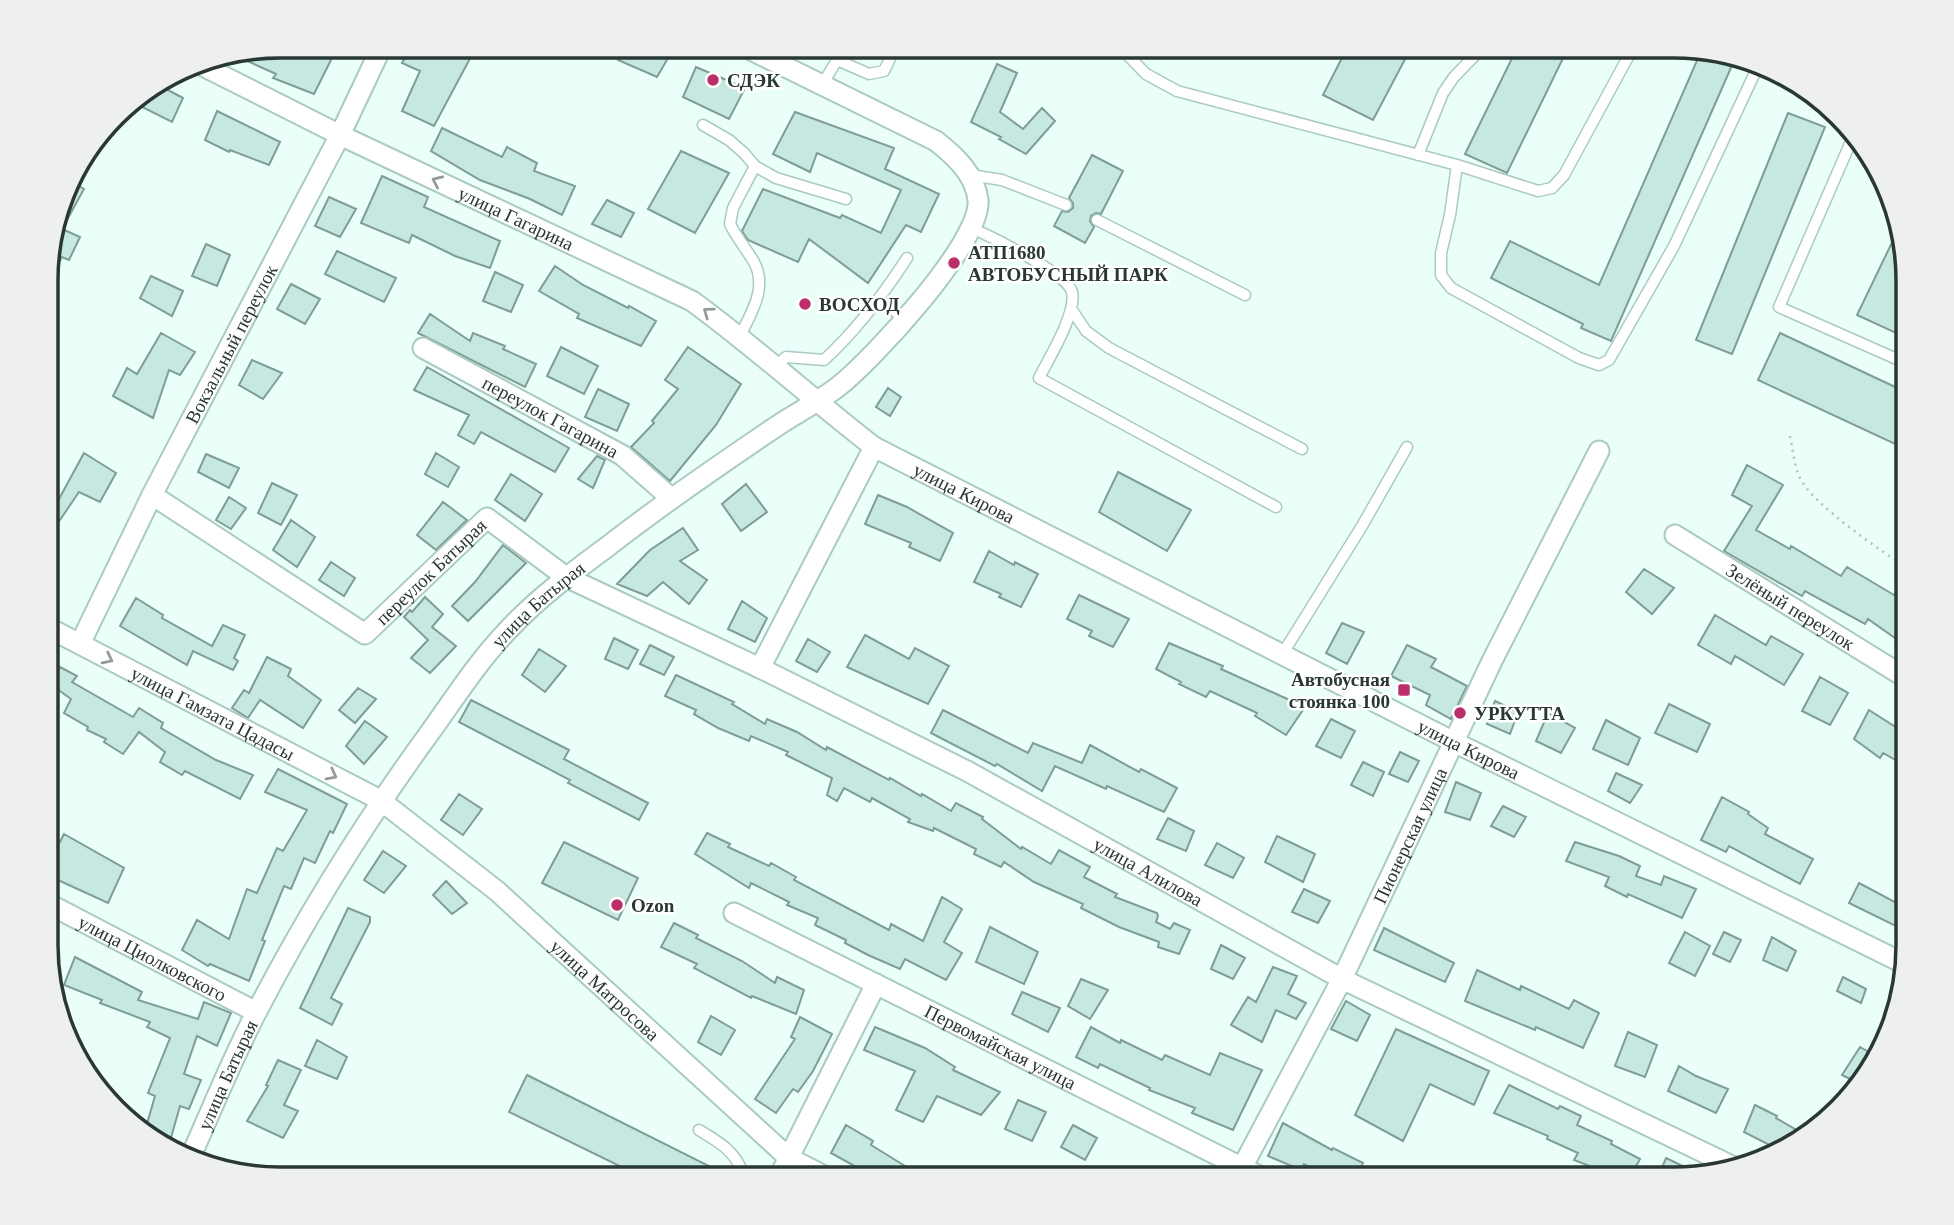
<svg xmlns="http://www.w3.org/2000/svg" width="1954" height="1225" viewBox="0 0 1954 1225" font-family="Georgia,serif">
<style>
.building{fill:#c7e8e0;stroke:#7d9d95;stroke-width:2}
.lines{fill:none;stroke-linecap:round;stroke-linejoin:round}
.service-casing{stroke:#aacac3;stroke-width:13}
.minor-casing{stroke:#aacac3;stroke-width:23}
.path{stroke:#b0c2be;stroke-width:2.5;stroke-dasharray:2 5;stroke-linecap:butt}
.service{stroke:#fff;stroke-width:10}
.minor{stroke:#fff;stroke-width:19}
.oneway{stroke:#949c9a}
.poi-dot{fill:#ba2f6a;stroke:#fff;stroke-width:2.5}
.labels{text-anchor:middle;stroke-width:5;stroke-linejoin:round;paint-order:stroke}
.poi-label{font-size:19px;font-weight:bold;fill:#2a3835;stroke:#fff;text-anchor:start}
.street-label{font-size:19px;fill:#2a3835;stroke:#fff}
.rim{fill:none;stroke:#2a3835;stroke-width:3.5}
</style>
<rect width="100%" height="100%" fill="#eafffa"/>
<path class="building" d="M280,46h23l29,12 -18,36 -41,-16 3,-4 -42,-19z
M411,46h52l11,5 -40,75 -32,-15 18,-40 -18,-8z
M625,46h50l-18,31 -39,-17z
M1348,46h64l-39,74 -50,-25z
M1518,46h51l-62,127 -42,-19z
M1702,49l35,5 -126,287 -30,-13 2,-4 -92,-46 19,-37 89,44z
M997,64l20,9 -17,39 23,17 19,-21 13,13 -29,33 -27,-15 2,-2 -30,-15z
M696,67l49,21 -16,31 -46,-22z
M157,84l26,14 -11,24 -42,-21z
M217,111l63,31 -11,23 -39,-15 -1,2 -24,-12z
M795,112l99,36 -9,21 54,25 -18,38 -15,-7 -38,58 -59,-44 -11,23 -50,-22 -6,-9 21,-42 77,29 2,-3 39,18 20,-43 -84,-37 -7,19 -37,-18z
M1788,113l37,14 -93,227 -36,-14z
M442,128l60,29 5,-10 30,16 -3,8 41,15 -13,29 -32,-16 -50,-19 -49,-29z
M681,151l48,22 -34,60 -47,-24z
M1092,155l31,16 -22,43 -5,-1 -5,3 -1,5 4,6 -9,16 -31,-17 8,-15 6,1 5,-4v-5l-4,-5z
M382,176l46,21 -4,10 76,34 -10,27 -35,-12 -43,-21 -3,8 -48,-20z
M68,180l16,9 -22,40 18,8 -11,23 -7,-3 -15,26v-34z
M329,197l27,12 -16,28 -25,-11z
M607,200l27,13 -13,24 -29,-13z
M1898,230l10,34v44l-12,25 -39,-18z
M206,244l24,11 -13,31 -25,-10z
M337,251l59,27 -12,24 -59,-28z
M555,266l28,19 45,23 1,-2 27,15 -15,25 -64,-28 2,-4 -40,-23z
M495,272l28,13 -12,27 -28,-11z
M151,276l32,15 -11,25 -32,-18z
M291,284l29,15 -15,25 -28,-15z
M430,314l40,27 3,-8 32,13 -2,3 33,15 -11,23 -107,-54z
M161,333l34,19 -15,23 -11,-5 -16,48 -40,-22 14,-28 10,6z
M1780,333l128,60v57l-150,-70z
M561,347l37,19 -14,28 -37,-18z
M688,347l53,37 -25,41 -46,56 -39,-34 23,-24 -2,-2 26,-32 -13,-9z
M252,360l30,13 -19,26 -24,-14z
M427,367l142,81 -14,24 -74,-40 -7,12 -16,-9 11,-20 -55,-25z
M888,388l13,9 -11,19 -14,-9z
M598,389l31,15 -12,27 -32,-14z
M84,453l32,20 -16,29 -21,-10 -32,47v-45l12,5z
M436,453l23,14 -11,20 -23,-13z
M206,454l33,14 -10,20 -31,-16z
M597,456l8,4 -12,28 -15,-9z
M1747,465l36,20 -27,45 34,19 1,-3 50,30 6,-9 47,28 2,-3 12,10v32l-6,9 -34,-24 -3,5 -60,-33 -3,5 -78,-45 28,-45 -20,-11z
M1118,472l73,38 -24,41 -68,-39z
M511,474l31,20 -17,27 -30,-21z
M272,483l25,12 -16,30 -23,-12z
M746,484l21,28 -26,19 -19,-27z
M878,495l29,12 46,26 -13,28 -31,-14 2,-4 -46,-19z
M229,497l17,11 -15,21 -15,-9z
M443,502l24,18 -31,30 -19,-15z
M291,520l24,17 -18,30 -24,-17z
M683,528l15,22 -18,11 27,19 -18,24 -26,-22 -16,14 -30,-12 33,-34z
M503,545l23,18 -58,58 -16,-15 23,-24z
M989,551l25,14 1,-3 23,12 -17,33 -22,-10 2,-3 -27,-12z
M331,562l24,16 -11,18 -25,-16z
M1644,569l30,19 -22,26 -26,-22z
M1079,595l50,24 -16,28 -24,-11 3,-5 -25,-12z
M425,597l18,17 -11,13 24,19 -26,27 -19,-15 17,-18 -24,-23 6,-7 2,2z
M136,598l27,17 -1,3 50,28 11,-21 22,10 -11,23 4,3 -5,9 -40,-19 -6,14 -67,-39z
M742,601l25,17 -12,24 -27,-13z
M1715,615l51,30 5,-9 32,18 -19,31 -49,-29 -4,8 -33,-19z
M1342,623l22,9 -17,32 -21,-11z
M865,635l44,24 6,-11 34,18 -21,38 -81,-37z
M614,638l24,12 -10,19 -23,-10z
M808,639l22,13 -13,20 -21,-11z
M1169,643l54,23 -2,3 84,38 -19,28 -31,-19 2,-3 -47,-22 -4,6 -27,-13 2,-2 -25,-13z
M650,645l24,12 -10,18 -24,-11z
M1407,645l29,14 -5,8 36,19 -16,33 -25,-14 4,-10 -39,-19z
M539,649l27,17 -21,26 -23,-17z
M267,657l24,12 -3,7 33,24 -18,28 -43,-28 -12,18 -16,-10 12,-18 5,3z
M60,667l17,9 -5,6 61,35 6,-9 24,15 -2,5 55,32 37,15 -13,24 -55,-28 -3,4 -22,-13 5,-10 -26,-20 -16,22 -19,-12 2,-3 -19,-9 1,-3 -24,-14 7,-14 -18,-13z
M676,675l58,27 -2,2 33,20 2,-5 30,13 29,18 1,-3 62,33 1,-2 31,18 1,-2 29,17 5,-8 27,14 -1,2 39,30 1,-2 29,17 8,-14 31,17 -6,10 33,17 -2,3 42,16 1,3 -2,6 14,7 4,-6 16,7 -11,24 -21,-7 1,-5 -40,-15 -38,-19 2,-4 -49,-22 -30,-20 -3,5 -27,-13 2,-5 -42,-21 -1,3 -25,-9 2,-3 -38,-21 -2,4 -26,-14 -7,13 -10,-6 5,-17 -46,-23 2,-3 -37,-16 -2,5 -31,-13 -24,-14 2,-4 -31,-14z
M1820,677l28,16 -18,32 -28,-14z
M358,688l18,11 -21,24 -16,-13z
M471,700l98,50 -5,9 84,44 -9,17 -71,-37 2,-3 -111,-58z
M1495,701l23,11 -8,22 -23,-10z
M1669,704l41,20 -13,28 -42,-19z
M943,710l85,43 5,-10 49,20 8,-18 49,27 2,-3 36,19 -13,24 -57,-26 -1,3 -51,-23 -13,25 -45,-27 -2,2 -64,-33z
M1869,710l39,25v32l-25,-14 -3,5 -26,-19z
M1548,713l27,15 -14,25 -25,-12z
M1331,719l24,12 -14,27 -25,-12z
M1606,720l34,18 -12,27 -35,-16z
M365,721l22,16 -23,27 -18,-18z
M1400,752l19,9 -11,21 -19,-8z
M1363,762l21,10 -11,24 -22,-11z
M278,769l69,35 -14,29 -3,-2 -15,32 -11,-5 -13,31 -7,-3 -22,54 3,1 -16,40 -39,-17 -2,2 -26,-16 15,-30 32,19 18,-50 10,4 20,-45 6,3 24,-41 -42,-18z
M1616,773l26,12 -12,18 -22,-12z
M1456,782l25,11 -11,27 -25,-8z
M459,794l23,15 -19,26 -22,-15z
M1722,797l27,15 -1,2 20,14 -3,6 48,25 -13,25 -71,-38 -3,6 -25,-12z
M1503,806l23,11 -12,20 -23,-11z
M1168,818l26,13 -8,20 -29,-12z
M707,833l23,11 -2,3 41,19 2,-3 25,14 -2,3 95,50 2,-6 32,17 19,-44 20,12 -18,33 18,11 -16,27 -41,-21 -5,10 -32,-14 -23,-12 1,-3 -31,-15 3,-7 -31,-13 2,-3 -38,-19 -2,5 -54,-34z
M64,834l60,34 -16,35 -61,-28v-39l13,6z
M1277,836l38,18 -12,28 -38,-20z
M564,842l74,36 -20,42 -76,-37z
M1575,842l44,14 21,10 -4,10 25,9 3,-9 32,13 -14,29 -54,-24 -1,3 -22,-11 4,-9 -43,-16z
M1217,843l27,15 -11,20 -28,-13z
M383,851l23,15 -22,27 -20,-13z
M446,881l21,22 -15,11 -19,-19z
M1859,883l49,26v23l-59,-29z
M1304,889l26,12 -12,22 -26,-11z
M348,908l22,9v5l-39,76 11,6 -10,21 -32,-17z
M674,923l24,12 -2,3 46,23 33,22 2,-6 27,13 -8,24 -44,-18 -1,2 -57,-30 3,-4 -36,-17z
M990,927l48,25 -14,32 -48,-22z
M1384,928l70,35 -9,19 -71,-32z
M1685,932l25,14 -15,30 -26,-13z
M1724,932l17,8 -11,22 -17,-8z
M1772,937l24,14 -9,20 -24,-11z
M1221,945l24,13 -12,21 -22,-10z
M75,957l67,35 -4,8 60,19 6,-17 27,11 -14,33 -20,-10 -13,38 17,6 -12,29 -9,-3 -12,42 -18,-8 -6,-6 11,-38 -7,-3 22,-55 -23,-11 3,-5 -50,-19 2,-3 -38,-15z
M1273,967l24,9 -9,18 18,9 -10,16 -20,-9 -14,32 -31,-17 17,-28 8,5z
M1477,970l43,20 1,-4 48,23 5,-9 25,13 -16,35 -47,-21 -1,3 -70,-29z
M1843,977l23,12 -5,14 -24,-12z
M1081,979l27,11 -18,29 -22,-13z
M1022,992l38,16 -12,24 -36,-18z
M1346,1001l24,14 -13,26 -26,-12z
M711,1016l24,14 -14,25 -23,-13z
M800,1017l32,17 -19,37 -15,21 -5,-3 -17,24 -21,-14 40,-60 -4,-2z
M875,1027l50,21 30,19 -2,3 47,22 -19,23 -44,-19 -14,26 -27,-12 19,-39 -51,-21z
M1091,1027l29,16 1,-3 41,20 3,-5 45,20 10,-22 42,17 -29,60 -41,-17 3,-5 -46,-18 1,-2 -50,-24 -2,4 -22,-11z
M1396,1029l93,42 -15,34 -44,-21 -27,57 -48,-26z
M1628,1032l29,13 -12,32 -30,-11z
M317,1040l30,17 -10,22 -32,-13z
M1860,1047l16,9 -5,14 -11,14 -18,-9z
M278,1060l23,10 -17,35 14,6 -15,27 -36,-17 21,-35 -2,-1z
M1679,1066l17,10 32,13 -12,24 -48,-22z
M527,1075l204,102v2h-85l-137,-67z
M1509,1085l49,24 2,-3 21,10 -4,9 35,16 -1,3 29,15 -11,20h-15l-10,-4 1,-3 -31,-12 4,-7 -31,-14 1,-3 -54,-23z
M1018,1100l28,12 -14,29 -27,-12z
M1755,1105l22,11 -1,2 29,17 -14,13 -10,3 -37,-19z
M1283,1123l49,27 1,-2 30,15 -8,16h-21l-30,-15 -3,6 -33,-14z
M846,1125l27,16 -2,4 55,34h-58l3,-4 -40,-22z
M1073,1125l24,13 -12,22 -24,-13z
M1666,1158l23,11 -4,10h-28z"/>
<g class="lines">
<g class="service-casing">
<path id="service" d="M1119,46l27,28 31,17 280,74 81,26 14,-3 12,-13 70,-129
M822,85l15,-25 32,14 15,-3 12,-25
M1809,90l46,49
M703,125l26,15 15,13 11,13 21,12 70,21
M1853,137l-74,170 129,57
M1418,155l25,-62 11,-16 30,-31
M1457,165l-7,50 -9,38v22l10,13 128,70 20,7 10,-5 65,-114 85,-182
M970,175l32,5 64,25
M1097,220l148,75
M971,228c19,8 97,46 101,64 5,21 -23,66 -33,86l237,129
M879,302l27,16
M1072,310l14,21 23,17 193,101
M740,336c11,-23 28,-48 14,-74 -8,-13 -17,-24 -24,-38l3,-16 22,-42
M775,367l11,-10 38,3c33,-30 59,-65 83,-102
M1283,653l79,-127 45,-79
M699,1130c18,11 35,20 43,41l-4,8"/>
</g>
<g class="minor-casing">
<g id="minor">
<path id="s1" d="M195,62l145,73 352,166c63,46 120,98 182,146l580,295 453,223"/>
<path id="s2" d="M423,348l199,107 49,43"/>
<path id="s3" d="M152,495l213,139 122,-116 79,59 194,91 207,103 375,208 390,187"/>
<path id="s4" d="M1675,535l233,144"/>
<path id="s5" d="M47,627l333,173 117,91 292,267 41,21"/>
<path id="s6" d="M80,644l72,-149 188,-360 42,-89"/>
<path d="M760,668l114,-221"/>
<path id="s7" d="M47,903l209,109"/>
<path id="s8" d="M734,913l531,266"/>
<path id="s9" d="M190,1158c22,-49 42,-99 67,-147 51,-98 109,-191 174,-280 25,-35 48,-71 78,-102 29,-31 64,-57 98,-82 55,-43 112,-82 170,-121 21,-14 43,-25 62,-40 34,-27 143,-144 139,-186 -3,-26 -23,-44 -42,-59l-193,-95"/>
<path d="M778,1179l98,-195"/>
<path id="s10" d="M1236,1179l106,-200 150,-318 107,-210"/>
</g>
</g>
<path class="path" d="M1790,436c3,13 4,30 10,42 12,26 82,74 108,90"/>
<use href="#service" class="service"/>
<use href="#minor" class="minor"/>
</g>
<defs><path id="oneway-chevron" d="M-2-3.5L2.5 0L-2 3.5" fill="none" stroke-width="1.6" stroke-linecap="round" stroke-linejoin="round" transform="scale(1.75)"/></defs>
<g class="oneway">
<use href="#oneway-chevron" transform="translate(437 181) rotate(-155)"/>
<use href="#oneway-chevron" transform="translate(708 312) rotate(-144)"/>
<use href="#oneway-chevron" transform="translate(108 659) rotate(27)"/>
<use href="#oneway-chevron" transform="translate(332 775) rotate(28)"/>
</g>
<g class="poi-dot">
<circle cx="713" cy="80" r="7"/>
<circle cx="954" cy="263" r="7"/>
<circle cx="805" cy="304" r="7"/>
<rect x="1397" y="683" width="14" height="14" rx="3.5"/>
<circle cx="1460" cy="713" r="7"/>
<circle cx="617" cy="905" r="7"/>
</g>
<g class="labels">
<g class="poi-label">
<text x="727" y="87">СДЭК</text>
<text x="968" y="259">АТП1680<tspan x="968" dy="22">АВТОБУСНЫЙ ПАРК</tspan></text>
<text x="819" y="311">ВОСХОД</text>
<text x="1390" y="686" text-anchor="end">Автобусная<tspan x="1390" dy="22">стоянка 100</tspan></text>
<text x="1474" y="720">УРКУТТА</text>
<text x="631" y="912">Ozon</text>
</g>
<g class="street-label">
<text dy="7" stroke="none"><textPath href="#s1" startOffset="357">улица Гагарина</textPath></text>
<text dy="7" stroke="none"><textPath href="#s6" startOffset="336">Вокзальный переулок</textPath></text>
<text dy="7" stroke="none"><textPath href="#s2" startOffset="145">переулок Гагарина</textPath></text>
<text dy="7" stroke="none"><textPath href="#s1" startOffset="886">улица Кирова</textPath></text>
<text dy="7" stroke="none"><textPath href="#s3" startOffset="345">переулок Батырая</textPath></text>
<text dy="7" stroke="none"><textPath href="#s9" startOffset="658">улица Батырая</textPath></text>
<text dy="7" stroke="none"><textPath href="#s4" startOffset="136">Зелёный переулок</textPath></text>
<text dy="7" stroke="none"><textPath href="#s5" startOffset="187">улица Гамзата Цадасы</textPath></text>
<text dy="7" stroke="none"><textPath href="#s1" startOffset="1452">улица Кирова</textPath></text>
<text dy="7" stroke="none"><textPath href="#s10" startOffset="385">Пионерская улица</textPath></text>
<text dy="7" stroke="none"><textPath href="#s3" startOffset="1174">улица Алилова</textPath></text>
<text dy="7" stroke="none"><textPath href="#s7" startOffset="119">улица Циолковского</textPath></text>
<text dy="7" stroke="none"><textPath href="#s5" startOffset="670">улица Матросова</textPath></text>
<text dy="7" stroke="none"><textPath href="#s8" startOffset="298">Первомайская улица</textPath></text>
<text dy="7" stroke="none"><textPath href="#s9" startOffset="91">улица Батырая</textPath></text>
</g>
</g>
<path d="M0 0H1954V1225H0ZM280 58H1674A222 222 0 0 1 1896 280V945A222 222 0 0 1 1674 1167H280A222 222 0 0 1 58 945V280A222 222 0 0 1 280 58Z" fill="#eeefef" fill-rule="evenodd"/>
<path class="rim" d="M280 58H1674A222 222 0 0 1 1896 280V945A222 222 0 0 1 1674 1167H280A222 222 0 0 1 58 945V280A222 222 0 0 1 280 58Z"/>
</svg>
